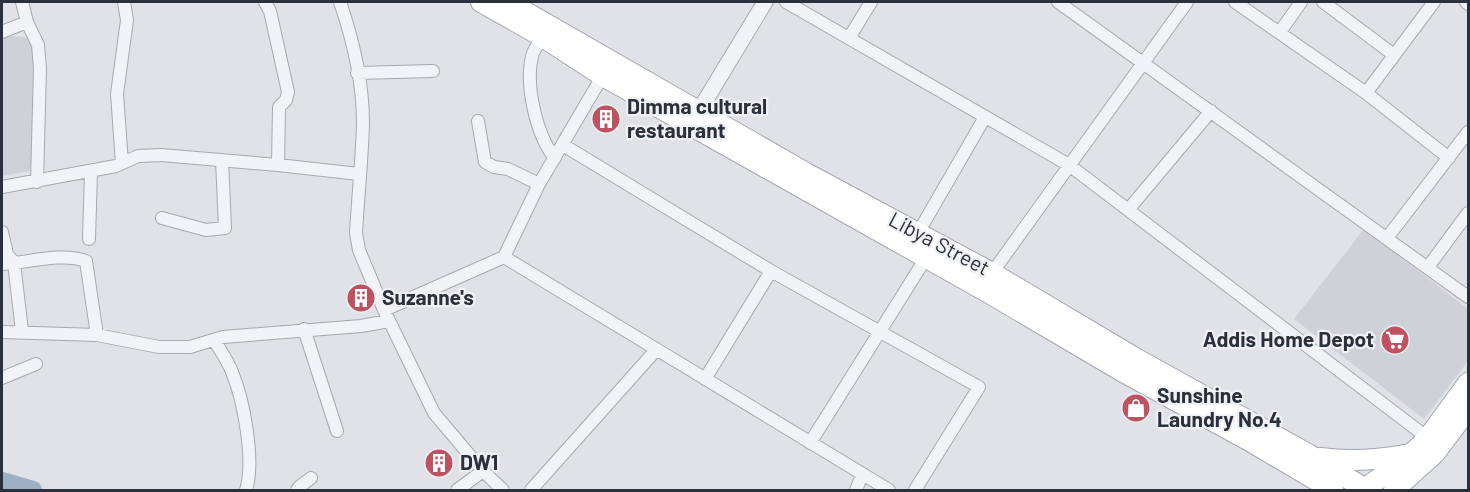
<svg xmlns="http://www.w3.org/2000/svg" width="1470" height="492" viewBox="0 0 1470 492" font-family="Barlow,sans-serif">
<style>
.built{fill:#ced1d8}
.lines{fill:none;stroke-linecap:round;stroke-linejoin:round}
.river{stroke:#9eb0c3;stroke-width:18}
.minor-casing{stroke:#a6a9b0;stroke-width:14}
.tertiary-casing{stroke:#a6a9b0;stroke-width:17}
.primary-casing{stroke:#a0a7b1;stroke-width:22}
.minor{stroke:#f2f3f6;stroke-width:12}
.tertiary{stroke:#f2f3f6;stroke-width:15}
.primary{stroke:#fff;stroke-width:20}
.labels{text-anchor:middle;stroke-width:4.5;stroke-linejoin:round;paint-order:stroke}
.poi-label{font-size:21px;font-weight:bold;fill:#2a303c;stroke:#eff1f5;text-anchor:start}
.street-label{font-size:21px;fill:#2a303c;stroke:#eff1f5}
</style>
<rect width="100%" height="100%" fill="#e0e2e7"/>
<path class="built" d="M2,35l28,3 8,30 -2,102 -34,6z
M1364,229l104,80v52l-44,58 -130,-100z"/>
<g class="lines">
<path class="river" d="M2,481l31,9"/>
<g class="minor-casing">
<path id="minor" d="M22,2l5,20 11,23 2,23 -3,114
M265,2l5,9 18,81 -2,8 -7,7 -1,58
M340,2c13,38 23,81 23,121 -1,37 -5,74 -7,110l3,17 25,60 50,103 49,58 20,19
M786,2l283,163 359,273
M1058,2l410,295
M1235,2l131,91 83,65
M1323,2l71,53
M1466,2l2,2
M2,32l25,-10
M1280,32l21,-30
M543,37c-3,5 -8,11 -10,16 -9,29 3,82 22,105
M849,38l22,-36
M357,73l76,-2
M1366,93l68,-91
M478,121l7,41 9,5 14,2 31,15
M563,145l208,126 208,116 -64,103
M122,163l-5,-69 10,-74 -3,-18
M2,187l114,-21 22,-10 23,-1 117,10 81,9
M1128,210l83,-99
M162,218l44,12 19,-2 -3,-68
M2,232l5,22 7,9 8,68
M918,233l67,-116
M1387,238l81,-106
M89,239l2,-68
M504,257l385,233
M2,264c26,-1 59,-12 84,-3l11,74
M1428,267l40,-54
M992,273l195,-271
M384,310l120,-53 35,-73 67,-114
M304,329l33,102
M2,332l95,3 62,12h31l33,-10 138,-11 28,-5
M214,340c6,10 14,21 18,32 12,29 23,89 14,118
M2,378l34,-14
M705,379l66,-108
M810,443l119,-190
M297,490l2,-3 12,-9
M457,490l26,-19
M531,490l125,-140
M856,490l6,-15"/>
</g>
<g class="tertiary-casing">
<path id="tertiary" d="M699,111l66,-109"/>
</g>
<g class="primary-casing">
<path id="primary" d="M481,2l62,35 60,39 386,217 136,80 123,67 85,50
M508,2l298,171 186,100 145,86 171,95 59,36
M1320,458c31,4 60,2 90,-4
M1363,490l42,-30 23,-22 40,-55
M1394,490l41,-37 33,-44"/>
</g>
<use href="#minor" class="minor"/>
<use href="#tertiary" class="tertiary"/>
<use href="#primary" class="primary"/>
</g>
<defs>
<g id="building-disc" transform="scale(1.5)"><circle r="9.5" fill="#be5261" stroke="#eff1f5"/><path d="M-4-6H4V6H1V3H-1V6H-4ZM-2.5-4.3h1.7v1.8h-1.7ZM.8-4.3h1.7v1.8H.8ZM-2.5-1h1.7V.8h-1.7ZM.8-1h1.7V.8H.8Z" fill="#fff"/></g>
<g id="supermarket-disc" transform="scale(1.5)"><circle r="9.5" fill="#be5261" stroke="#eff1f5"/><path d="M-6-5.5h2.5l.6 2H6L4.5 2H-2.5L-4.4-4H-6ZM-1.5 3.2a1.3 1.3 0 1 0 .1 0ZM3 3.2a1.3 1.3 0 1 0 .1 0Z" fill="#fff"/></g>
<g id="shop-disc" transform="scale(1.5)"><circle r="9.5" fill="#be5261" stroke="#eff1f5"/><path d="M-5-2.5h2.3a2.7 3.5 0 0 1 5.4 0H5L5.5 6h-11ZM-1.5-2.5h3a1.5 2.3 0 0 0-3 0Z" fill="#fff"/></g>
</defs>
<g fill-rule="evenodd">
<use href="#building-disc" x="606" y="119"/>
<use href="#building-disc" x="361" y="298"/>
<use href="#supermarket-disc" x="1395" y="340"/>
<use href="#shop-disc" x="1136" y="408"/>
<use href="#building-disc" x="439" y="463"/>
</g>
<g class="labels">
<g class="poi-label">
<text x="627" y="114">Dimma cultural<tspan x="627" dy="24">restaurant</tspan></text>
<text x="382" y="305">Suzanne's</text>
<text x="1374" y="347" text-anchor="end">Addis Home Depot</text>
<text x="1157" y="403">Sunshine<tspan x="1157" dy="24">Laundry No.4</tspan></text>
<text x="460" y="470">DW1</text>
</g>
<g class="street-label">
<text transform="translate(939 244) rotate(28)" y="7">Libya Street</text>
</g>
</g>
<rect width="1470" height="492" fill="none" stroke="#2a303c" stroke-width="6"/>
</svg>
